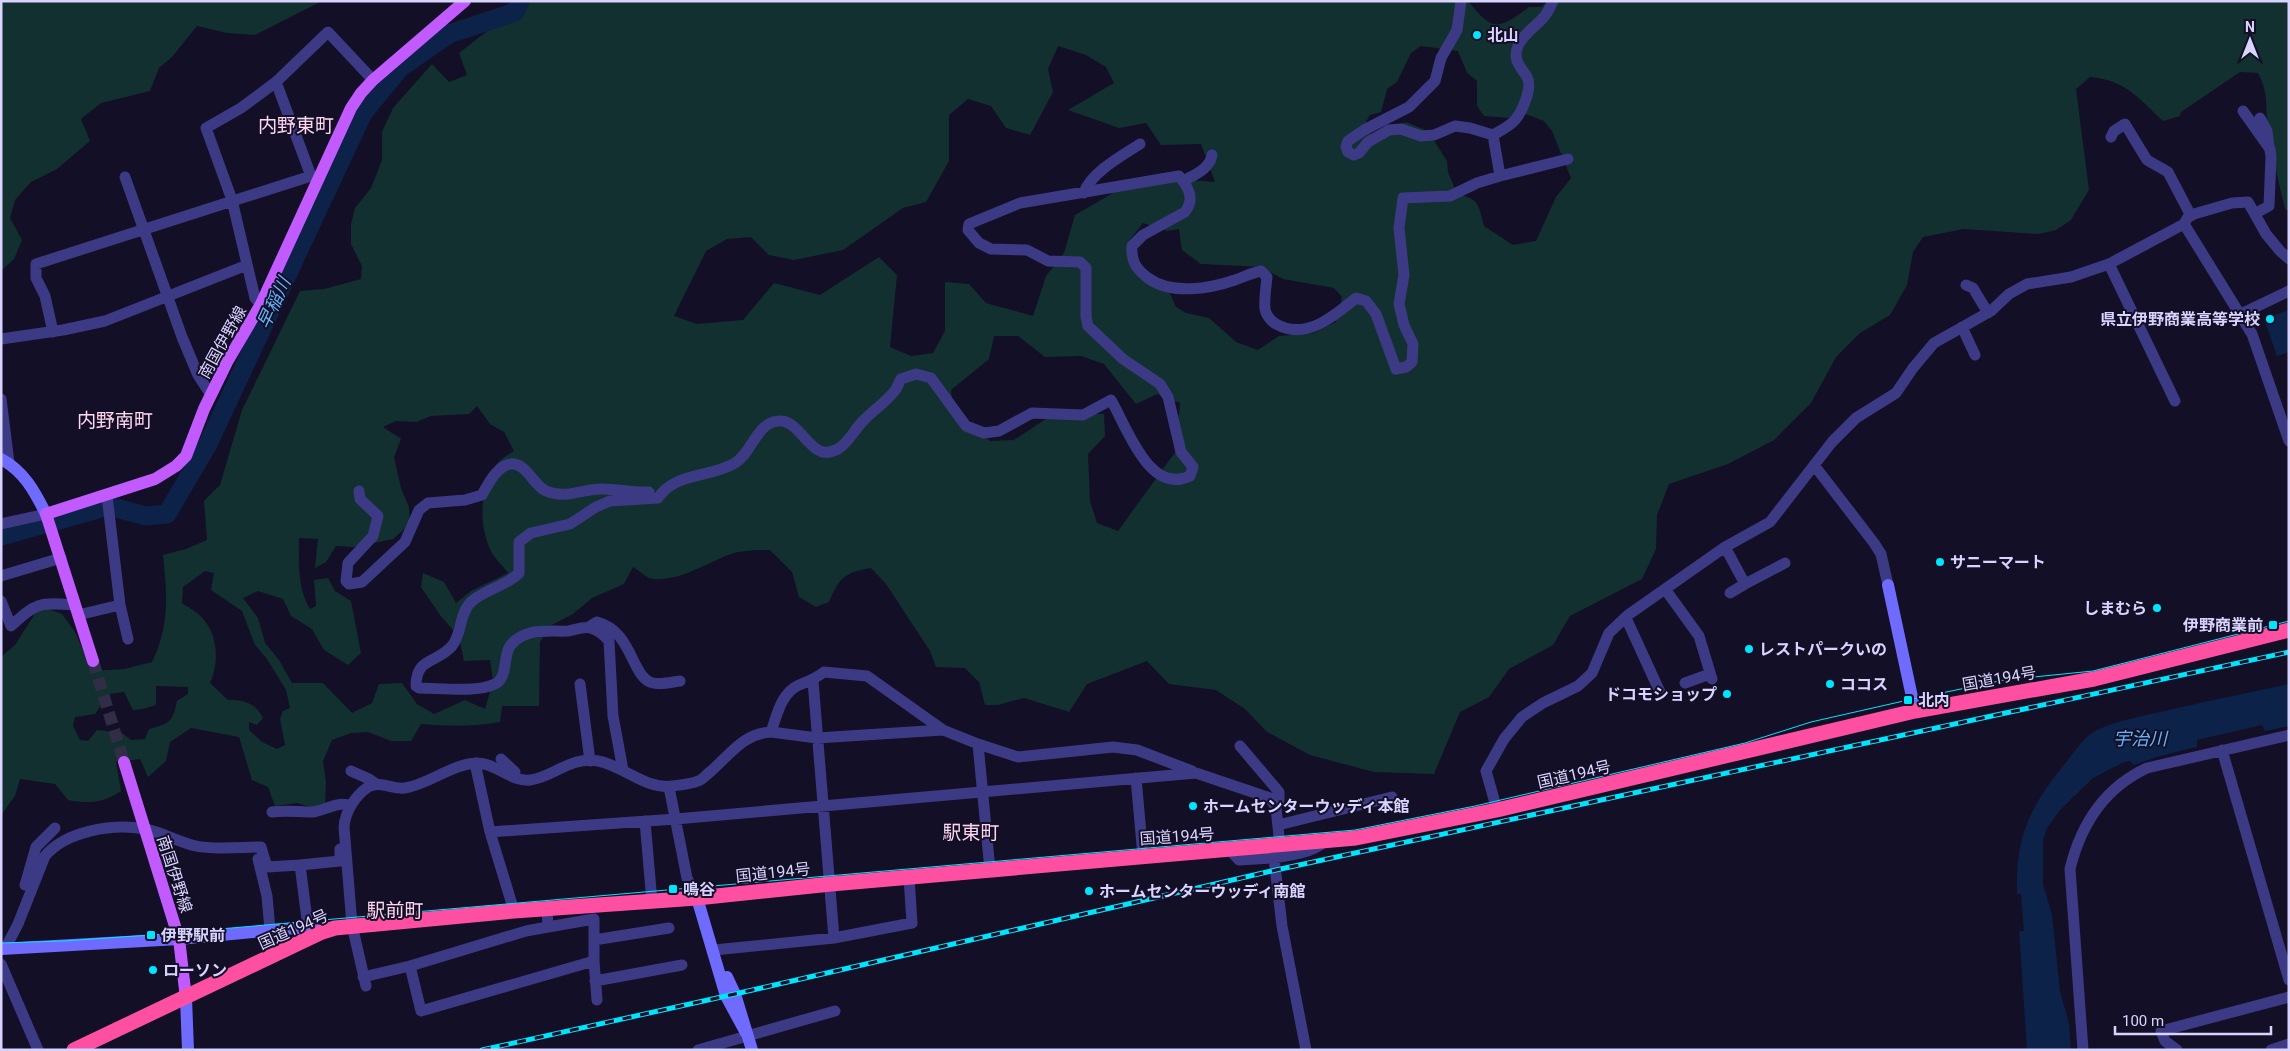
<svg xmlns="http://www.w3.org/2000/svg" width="2290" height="1051" viewBox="0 0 2290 1051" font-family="Roboto,'Noto Sans JP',sans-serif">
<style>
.green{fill:#12302f;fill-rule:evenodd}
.water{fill:#0c2248}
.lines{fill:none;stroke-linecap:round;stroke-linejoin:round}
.river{stroke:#0c2248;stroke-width:19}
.primary-tunnel{stroke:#312d47;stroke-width:12;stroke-dasharray:12 6;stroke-linecap:butt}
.street{stroke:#3d3a85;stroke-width:11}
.secondary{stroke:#6f6bff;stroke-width:12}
.primary{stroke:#c25bff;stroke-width:12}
.highway{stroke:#ff4fa3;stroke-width:15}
.tram{stroke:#00e5ff;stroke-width:1}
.rail-casing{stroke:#00e5ff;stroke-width:5}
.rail{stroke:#130f26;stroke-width:3;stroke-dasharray:9;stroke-linecap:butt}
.poi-dot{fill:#00e5ff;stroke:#130f26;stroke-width:2}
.labels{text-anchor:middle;stroke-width:4;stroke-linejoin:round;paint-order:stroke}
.poi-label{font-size:16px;font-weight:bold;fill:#d9d4ff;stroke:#130f26;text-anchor:start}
.street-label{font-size:16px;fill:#d9d4ff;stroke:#130f26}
.water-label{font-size:18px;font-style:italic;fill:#62b6ff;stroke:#130f26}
.quarter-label{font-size:19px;fill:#ffd6f0;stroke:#130f26}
</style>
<rect width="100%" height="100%" fill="#130f26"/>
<path class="green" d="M1,1h321l-67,34 -28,-2 -30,-7 -25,31 -13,11 -9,23 -49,12 -20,16 9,22 -33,28 -26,13 -16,18 -5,18 12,22 -8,19 -13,12z
M514,1h954c25,31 30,29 61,6h12l7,-6h741v210l-4,-2c-7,-28 -13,-56 -17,-84 -3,-21 1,-31 -10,-52l-18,-1 -59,40 -1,4 -17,5c-25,-23 -37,-41 -73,-44l-14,12 13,101 -18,30 -15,10 -17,4 -75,-5 -41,8 -10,15 -6,33 -17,30 -30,18 -24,24 -25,46 -37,37 -46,24 -59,20 -12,31 -1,34 -14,30 -72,37 -17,29 -44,24 -20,28 -29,15 -26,62 -60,-2 -64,-17 -43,-23 -22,-23 -29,-19 -47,-6 -22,-23 -60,23 -18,28 -45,-14 -26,7h-13l-6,-23 -14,-14 -29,-1 -6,-16 -44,-67 -15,-16c-26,4 -32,10 -42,34l-13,5 -17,-10 -7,-25 -22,-22c-16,0 -31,0 -47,7 -21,9 -45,24 -70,22 -7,-1 -15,-9 -20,-12l-9,17 -32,14 -19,16 -23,12 -10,16 -1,64h-37l-2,16c-27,5 -51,4 -79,2l-10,17h-20l-23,-9 -17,1 -19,7 -9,21 3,21 -1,24 -12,2 -16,-5 -22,3 -7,-19 -16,-7 -13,-43 -48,-9 -21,14 -4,19 -18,16 -8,-18 -24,3 5,29c-17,12 -33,13 -53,9l-13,-16 -35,-5 -5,17 -14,19v-158l14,-12 25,-39 22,8 13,18 17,39 32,-2 28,-7c18,-37 15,-67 11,-107l23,-6 21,-9 -3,-39 16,-16 22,-75 58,-119 24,-2 37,-10 1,-13 -11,-22v-20l4,-16 16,-20 11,-28v-28l11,-24 39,-44 17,18 18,-7 -8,-22 27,-21 16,-21zM1058,46l28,9 20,12 8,16 -46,27 51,18 27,-5 15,22 40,-1 14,38 -51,-4 -32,4 -57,33 -11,38 -18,23 -13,40 -47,-13 -17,-19 -24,-2v49l-12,22 -22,3 -21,-9 7,-72 -18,-18 -59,38 -46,-12 -31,37 -46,4 -23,-8 32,-65 21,-12 24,-2 18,18 25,5 49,-10 60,-42 23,-6 23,-41v-46l19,-16 23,7 15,22 24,7 23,-43 -5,-23zM1421,46l37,5 9,22 10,8v25l7,10 25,2 11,-6 24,9 8,10 19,47 -15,19 -20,44 -23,4 -29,-19c-5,-20 -5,-28 -27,-32l-9,-22 -1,-11 -19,-30 -22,-9 -35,12 -7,-9 6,-10 11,-3 6,-23 10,-7 14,-29zM1143,223l24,8 12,-2 3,21 19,14 60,3 22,12 51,9 8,9 -6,25 -22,11 -35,3 -21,14 -22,-8 -27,-24 -23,-5 -10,-6 -10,-22 -27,-21 -10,-23zM994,336h24l27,21 36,-1 23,8 32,40 21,-10 23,9 -4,48 -58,80 -21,-8 -7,-22 -2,-47 17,-18 -1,-22 -49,-1 -41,27 -24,1 -36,-28 -3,-23 38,-31zM477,406l13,18 14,8 10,19c-6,4 -14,8 -18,14 -16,24 -18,60 -5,86 4,8 12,15 17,22l-37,18 -15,12 -12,-21 -21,-9 -2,14 19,28 19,22 5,24 26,-1 3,21 -8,28 -20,-9 -31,14 -17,-10 -15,-21 -23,1 -7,19 -20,10 -29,-30h-31l-13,-23 -14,-17 -7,-25 -15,-20 15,-7 25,8 8,17 21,13 12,21 24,15 13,-12 -10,-52 -16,-10 -7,-13 -14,2 2,26 -6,3c-13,-22 -11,-46 -11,-71l19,1 -3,29 11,-6 10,-16 18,1 39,-8 17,-15 -1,-17 -8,-19 -7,-31 7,-18 -18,-12 13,-6 20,1 15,-6 38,-2zM205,571l9,2 -3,17 31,21 13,34 12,14 19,31 4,18 -7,3 -3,8 5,26 -8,4 -15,-7 -13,-12v-8l8,3 6,-7c-7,-15 -19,-18 -35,-18l-18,-17c9,-19 8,-47 -6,-63 -5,-7 -15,-12 -22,-17l1,-16zM156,686l32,1v7l-11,7c-4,21 -8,23 -28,28l-4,10 -14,1 -9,-7 -25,-3 -9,11 -8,-1 -7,-14 2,-9 20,-3 14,-20 15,-2 9,18 10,-1 13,-4z"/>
<path class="water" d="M2288,310l1,42 -12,4 -13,-37z
M2289,684v42l-24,5 -3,-6 -65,15v7l-41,10 -22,8 -4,-4 -6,1 -31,16 -33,32 -13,18 -4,12v44l9,30 8,77 9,32 2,27h-44l-8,-119h5l-3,-37h-4c-2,-60 14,-89 51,-134 7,-10 18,-25 29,-30 16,-8 37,-12 54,-16 46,-11 92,-20 138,-30z"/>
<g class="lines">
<path class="river" d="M1,536l108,-30 37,10 21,-2 40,-68 156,-333 37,-45 49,-34 66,-22 5,-11"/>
<path class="primary-tunnel" d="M93,661l31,101"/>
<path class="street" d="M1461,1l-4,29 -16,28 -6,23 -26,26 -45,23 -16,11 -2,6 2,5 6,3 5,-2 9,-11 21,-12 12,-1 20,7 13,-1 21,-9 15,2 23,7
M276,82l35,94 7,3
M2243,111l27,38 1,8 -2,49 -13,7
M2260,118l7,13 2,17
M2111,137l3,-6 11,-7 22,36 21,12 23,44
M1500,176l68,-17
M125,177l57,160 16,38 13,20
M1183,181c11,-6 27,-12 29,-26
M1084,193c6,-20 39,-38 56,-49
M2184,224l68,110 37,107
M2109,264l66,137
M1966,285l7,3 15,25
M261,304l-6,-6 -23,-98 -26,-72 35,-20 35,-26 52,-50 45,48
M2241,314l48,-23
M1962,327l13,28
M53,332l-8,-36 -9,-18v-14l275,-88
M1,339l62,-9 42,-9 142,-56
M1,399l8,64
M1814,465l60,78 7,11 7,31
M359,491l1,8 18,17 -5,20 -25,27 -2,18 3,3 13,-2 43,-40 14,-32 9,-7 37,-3 17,-5c6,-11 17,-33 32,-31 14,2 20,22 32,27 22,9 36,-3 57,-2 15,0 30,4 46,3
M107,496l13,109 8,34
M1,524l45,-10
M1725,547l20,37 40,-21
M1,576l60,-18
M1665,589l34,47 13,43
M1730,593l15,-9
M1,601l10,25c25,-23 28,-24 63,-21
M78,615l42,-10
M1626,618l34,74
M589,627l8,-5c36,9 34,56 56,61 8,2 19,-1 27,-2
M813,681l21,257
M1685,683l25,-9
M580,684l10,77
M771,732l46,6 126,-8
M978,744l40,13 95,-10 24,3 55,21
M1240,746l39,46v8l-3,8
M2222,750l67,230
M501,759l14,13
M475,763l15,69 24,79
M623,770l-10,-54 -4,-75c-5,-6 -11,-11 -19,-13 -6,-2 -15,2 -22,3 -20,1 -44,-4 -58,15 -7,10 -2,32 -15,38 -19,9 -55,4 -76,4l-3,-2c0,-29 20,-22 36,-40 10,-12 7,-31 18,-43 13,-13 35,-16 49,-30v-31l12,-9 39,-9 26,-17 14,-6 48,-3c17,-26 52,-20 77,-35 18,-11 22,-43 46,-42 16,1 25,24 39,30 6,3 12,1 18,-2 10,-6 17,-20 25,-28 10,-11 25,-20 33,-32 2,-3 3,-7 5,-10l15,-5 15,4 35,48 18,7 15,-2 33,-18 51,2 28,-15c15,25 38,96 79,76l3,-9 -12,-15 -13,-55 -8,-13 -37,-25 -35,-33 -2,-9v-49l-6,-6 -32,-1 -21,-11 -36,-1 -12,-6 -11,-13 1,-6 51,-21 159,-27c10,12 16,23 6,36l-42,23 -11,11c-1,15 4,23 16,32 23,17 61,11 87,2 9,-3 16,-7 26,-9l6,6c-1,10 -3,22 -2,32 1,6 6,12 11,15 30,17 58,-8 80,-26l10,3 10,13 20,55 10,-2 6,-5 1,-18 -9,-19 -5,-21 5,-29 -5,-47 4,-30 47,-2 27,-13 23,-7 -7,-41c7,-4 17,-9 22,-15 7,-8 18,-33 12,-43 -6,-10 -15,-17 -9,-31 5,-12 17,-19 25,-28 5,-5 7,-11 10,-17
M351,771l18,8 7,5
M1136,778l7,78
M669,787l18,91 10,20
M1497,810l-11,-39 18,-32 18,-22 21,-14 35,-17 14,-13 17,-40 19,-18 97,-68 45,-25 62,-80 24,-24 40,-25 17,-25 21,-25 57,-32 18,-17 18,-10 44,-7 38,-13 75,-40 4,-7 6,-3 38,-11 16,-1 18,32 14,17 9,8
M272,812c13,-2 26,0 40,0 12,-1 27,-12 38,-6
M645,821l7,81
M1278,825l114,-28
M490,832l186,-13 520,-46 74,25 6,10 4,38
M1229,849l10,11 35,-2
M258,859l9,37 3,34
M300,865l40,-4v-12
M25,885l11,-38 19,-19
M547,908l1,19 46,-8v42l-173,50 -11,-45 116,-35 22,-4
M594,940l75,-12
M5,949l13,-25 27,-68c21,-25 68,-33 100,-27 17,3 33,13 51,17 16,4 47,1 65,1l6,20 33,-2 8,62
M714,950l120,-12 78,-15 -3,-46
M594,961l3,39
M1,964l37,86
M363,977l47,-11
M595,981l87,-16
M366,986l-14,-61 -8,-98c1,-15 11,-31 24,-40 12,-7 25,3 37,1 25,-4 46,-24 72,-25 19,0 34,19 53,17 24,-3 40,-24 68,-19 24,4 48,29 74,25 8,-1 19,-2 26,-5 4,-1 8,-6 12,-9 21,-18 32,-38 61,-40 6,-17 10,-39 28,-47 10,-4 16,-6 25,-13l43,4 76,54 35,14 12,126
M698,1050l137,-39
M1306,1050l-24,-124 -8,-68c20,-3 36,-5 52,-17
M2083,1050l-13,-181c11,-45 34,-81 77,-101l142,-33
M2177,1050l-12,-9 -4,-10 128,-34
M2271,1050l18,-6"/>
<path class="secondary" d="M1,459c23,12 34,33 45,55
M1888,585l27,126
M697,898l29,98 20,37
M1,949l178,-10 129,-12 14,5
M727,977l8,17 17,56
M186,998l2,52"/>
<path class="primary" d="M93,661l-47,-147 109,-35 21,-13 10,-10 18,-47 23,-47 34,-58 90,-196 10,-15 12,-13 92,-79
M124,762l55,177 7,59"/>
<path class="highway" d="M74,1050l248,-118 13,-4 179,-17 183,-13 134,-14 525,-46 141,-28 418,-99 179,-32 195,-49"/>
<path class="tram" d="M1,943l63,-2 87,-6 1204,-105 120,-24 270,-63 66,-21 97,-22 96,-20 89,-9 196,-50"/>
<g class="rail-casing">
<path id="rail" d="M482,1050l253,-56 541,-124 1013,-218"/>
</g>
<use href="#rail" class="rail"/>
</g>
<g class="poi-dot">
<circle cx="1477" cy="35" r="5"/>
<circle cx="2270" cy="319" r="5"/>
<circle cx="1940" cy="562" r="5"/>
<circle cx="2157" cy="608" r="5"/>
<rect x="2268" y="620" width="10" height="10" rx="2.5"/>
<circle cx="1749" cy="649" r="5"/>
<circle cx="1830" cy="684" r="5"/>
<circle cx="1727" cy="694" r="5"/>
<rect x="1903" y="695" width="10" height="10" rx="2.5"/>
<circle cx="1193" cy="806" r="5"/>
<rect x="668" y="884" width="10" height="10" rx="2.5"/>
<circle cx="1089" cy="891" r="5"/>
<rect x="146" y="930" width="10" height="10" rx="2.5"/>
<circle cx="153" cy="970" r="5"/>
</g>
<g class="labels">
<g class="poi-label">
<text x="1487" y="41">北山</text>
<text x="2260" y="325" text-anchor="end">県立伊野商業高等学校</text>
<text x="1950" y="568">サニーマート</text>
<text x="2147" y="614" text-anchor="end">しまむら</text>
<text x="2263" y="631" text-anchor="end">伊野商業前</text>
<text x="1759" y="655">レストパークいの</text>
<text x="1840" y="690">ココス</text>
<text x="1717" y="700" text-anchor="end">ドコモショップ</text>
<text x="1918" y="706">北内</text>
<text x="1203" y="812">ホームセンターウッディ本館</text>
<text x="683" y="895">鳴谷</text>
<text x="1099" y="897">ホームセンターウッディ南館</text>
<text x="161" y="941">伊野駅前</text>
<text x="163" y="976">ローソン</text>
</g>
<g class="street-label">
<text transform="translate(222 342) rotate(-61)" y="6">南国伊野線</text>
<text transform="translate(1999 678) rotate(-10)" y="6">国道194号</text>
<text transform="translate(1574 774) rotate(-13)" y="6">国道194号</text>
<text transform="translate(1177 836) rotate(-4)" y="6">国道194号</text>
<text transform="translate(773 872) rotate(-6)" y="6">国道194号</text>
<text transform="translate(175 874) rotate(72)" y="6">南国伊野線</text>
<text transform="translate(293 929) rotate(-24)" y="6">国道194号</text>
</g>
<g class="water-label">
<text transform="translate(274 303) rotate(-65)" y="6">早稲川</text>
<text x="2140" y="745">宇治川</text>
</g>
<g class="quarter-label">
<text x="296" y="132">内野東町</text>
<text x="115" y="427">内野南町</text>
<text x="971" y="839">駅東町</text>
<text x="395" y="917">駅前町</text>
</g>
</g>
<rect width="2290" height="1051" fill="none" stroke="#d9d4ff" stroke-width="5"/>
<g transform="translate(2250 40)" stroke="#130f26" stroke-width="4" paint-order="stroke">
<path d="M0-4L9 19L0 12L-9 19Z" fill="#d9d4ff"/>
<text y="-8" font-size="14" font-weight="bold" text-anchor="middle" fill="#d9d4ff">N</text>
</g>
<path d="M2115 1026v8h156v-8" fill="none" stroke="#d9d4ff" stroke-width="2.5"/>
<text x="2122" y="1026" font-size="15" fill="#d9d4ff" stroke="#130f26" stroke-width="4" paint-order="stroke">100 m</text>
</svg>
